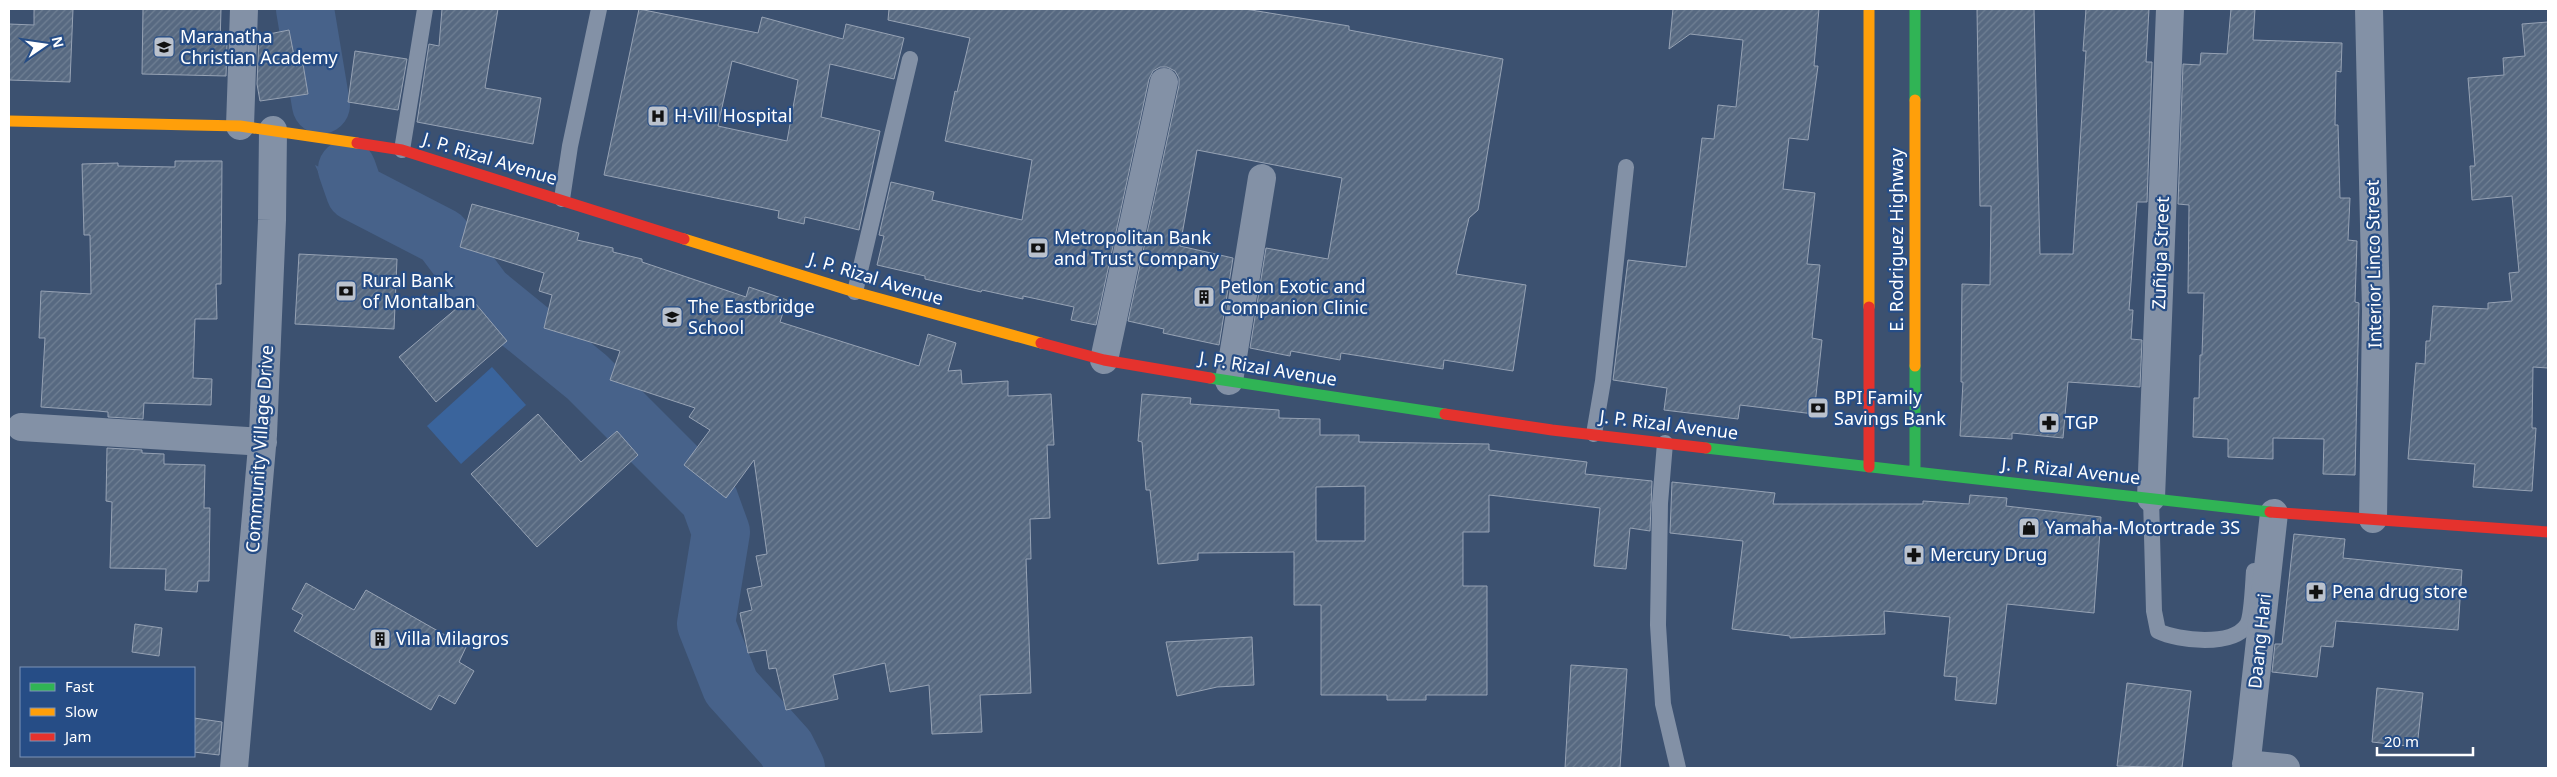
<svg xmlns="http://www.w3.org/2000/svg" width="2557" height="777" viewBox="0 0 2557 777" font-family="'Noto Sans',sans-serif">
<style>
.pitch{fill:#3a649c}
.water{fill:url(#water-ripples)}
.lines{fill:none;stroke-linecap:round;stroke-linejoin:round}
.river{stroke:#47628a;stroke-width:58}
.building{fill:url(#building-hatch);stroke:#96a2b4;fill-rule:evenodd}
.lane{stroke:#8391a6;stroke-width:16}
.street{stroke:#8391a6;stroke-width:28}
.fast{stroke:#30b455;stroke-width:11}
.slow{stroke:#ff9f0a;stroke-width:11}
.jam{stroke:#e5322d;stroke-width:11}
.labels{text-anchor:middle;stroke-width:4.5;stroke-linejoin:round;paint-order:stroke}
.poi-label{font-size:18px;fill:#fff;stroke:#264d86;text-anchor:start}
.street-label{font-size:18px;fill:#fff;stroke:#264d86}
</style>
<defs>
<pattern id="water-ripples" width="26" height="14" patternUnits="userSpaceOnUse" patternTransform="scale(1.25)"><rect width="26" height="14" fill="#47628a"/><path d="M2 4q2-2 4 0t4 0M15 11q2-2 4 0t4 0" fill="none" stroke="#637a9c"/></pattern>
<pattern id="building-hatch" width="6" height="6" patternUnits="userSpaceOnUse" patternTransform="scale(1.25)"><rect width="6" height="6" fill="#576981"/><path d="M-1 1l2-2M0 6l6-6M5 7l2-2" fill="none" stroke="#708094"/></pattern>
</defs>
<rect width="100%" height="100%" fill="#3c5170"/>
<path class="pitch" d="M492,367l34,38 -65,59 -34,-38z"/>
<path class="water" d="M315,165l70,34 36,5 -12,19 -62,-17 -21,-17z"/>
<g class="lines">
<path class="river" d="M305,9l16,96
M347,169l8,23 87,45 42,56 103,84 122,122 12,33 -15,92 25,63 55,61 10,20"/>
</g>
<path class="building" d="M34,9h39l-3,73 -61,-2v-56l25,1z
M143,9h78l-1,36 7,-2 -1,33 -84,-2z
M442,9h56l-13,79 56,10 -8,46 -116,-22 12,-78 10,2z
M639,9l119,24 4,-16 81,22 3,-15 58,14 -10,41 -64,-15 -9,53 59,14 -21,99 -54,-13 -1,7 -26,-6 1,-7 -175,-36zM732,61l66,19 -11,61 -69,-15z
M889,9h356l104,17v4l154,29 -25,151 -9,8 -13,56 70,11 -13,86 -69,-11 -1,9 -102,-16 -1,7 -49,-9 -1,5 -40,-8 16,-100 62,11 14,-81 -145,-28 -17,96 53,12 -14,87 -56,-12 1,-4 -36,-8 51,-236v-7l-4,-7 -8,-4h-7l-7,4 -4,8 -53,246 -25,-5 3,-13 -51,-11v3l-41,-9 -1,2 -56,-13v-3l-48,-11 7,-29 -5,-1 12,-53 43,10 -2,8 90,20 10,-60 -87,-19 10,-50 2,1 13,-54 -82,-18z
M1673,9h146l-5,57h4l-10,74 -19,-2 -6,51 32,4 -8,71 13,1 -8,73 10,2 -8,74 -74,-9 -2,14 -74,-9 3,-22 -54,-8 15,-120 58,7 16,-129 12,1 4,-34 18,2 7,-67 -53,-6 -21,15z
M1977,9h57l6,245h33l13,-203h-3l3,-42h63l-3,53h6l-5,140h-10l-8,108h4l-2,29 11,1 -2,47 -72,-5 -5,56 -51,-5v6l-52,-3 3,-54h-2l1,-98 28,1 1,-79h-11z
M2231,9h24l-2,31 89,3 -1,29 -5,-1 -1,54h3l2,73h10l-2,42 9,1 -2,61 4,1 -4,172 -32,-1 1,-35 -51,-1v21l-45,-2v-18l-35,-2 1,-39h5l1,-43h2l2,-62h-16l1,-88 -11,-1 5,-140 17,1 1,-12 26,1z
M2548,22v346l-15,-1 -1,61h4l-4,63 -59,-4 2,-23 -67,-5 8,-96 9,1 1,-23h4l3,-35 55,3v-6l24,-2 -3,-28 10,-1 -7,-76 -40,4 -2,-34h5l-7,-88 36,-3 -1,-17 22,-2 -3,-32z
M289,30l7,36 7,-2 5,30 -48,7 -3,-17 2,-48z
M355,51l52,8 -9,51 -50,-8z
M175,161h47l-1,123h-5l1,35h-22l-2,59 19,1 -1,26 -67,-2 -1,16 -35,-2v-5l-10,-1 -57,-4 4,-69h-6l2,-47 50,3 -1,-59h-6l-2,-71 36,-1v3l57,1z
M472,204l107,29 -2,7 36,8v4l29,7v3l104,35 3,-10 38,13 -7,22 139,44 9,-32 28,9 -8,28 13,-1 1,14 46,-3v15l43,-2 3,51h-7l3,73 -20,1 1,40h-5l5,134 -51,2 2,37 -50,2 -3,-49 -39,7 -5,-29 -52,12 5,24 -52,11 -10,-42 -7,1 -3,-19 -18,3 -8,-40 12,-3 -5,-21 15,-3 -6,-30 11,-2 -13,-94 -28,38 -42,-33 26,-35 -21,-13 6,-9 -85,-28 10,-29 -76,-23 8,-33 -13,-4 5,-18 -84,-26z
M299,254l98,5 -3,70 -99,-5z
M470,297l37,44 -71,61 -37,-45z
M1142,394l49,4 -1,6 89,6v8l41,1v16h39v7l130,2v6l98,12 -2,12 67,7 -2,50 -20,-3 -4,41 -32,-3 6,-58 -111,-13v37h-26v54h24v109h-61v5h-39v-5h-66v-90h-27v-53l-96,1v7l-40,4 -8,-74h-4l-4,-48 -4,-1zM1365,486v55h-49v-54z
M538,414l43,48 36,-31 21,24 -101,92 -66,-73z
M107,448l35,2v3l22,1v10l41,1 -1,43h6l-1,73h-11l-1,11 -32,-2 1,-21 -56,-1 2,-66 -6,-1z
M1672,482l103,11 -2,11h150v-3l46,3 1,-9 37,3 -1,8 95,11 -7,96 -87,-9 -11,100 -41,-4 2,-23 -13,-1 6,-59 -66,-6 1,23 -95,4v-2l-58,-7 11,-88 -73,-8z
M2294,534l51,5 -2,19 119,12 -4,60 -122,-9 -3,26 -12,-1 -4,31 -45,-5 3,-28h7z
M306,583l48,27 12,-20 100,57 -7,15 15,9 -19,33 -16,-9 -8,15 -137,-79 9,-16 -11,-6z
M135,624l27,4 -3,28 -27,-4z
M1252,637l2,48 -37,2 -40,9 -11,-54z
M1571,665l56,4 -7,99h-55z
M2127,683l64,8 -9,77 -65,-2z
M2377,688l46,5 -6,54 -45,-5z
M194,718l28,4 -3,33 -25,-3z"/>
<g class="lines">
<path class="lane" d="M402,150l23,-141
M562,199l8,-53 29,-137
M855,292l55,-233
M1594,434l9,-53 23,-214
M1665,443l-5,60 -2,122 5,79 15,64
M2151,498l3,113 4,20c21,10 74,16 89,-6 5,-8 6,-42 7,-54"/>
<path class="street" d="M2369,9l7,302 -3,208
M240,126l4,-117
M1104,360l60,-278
M1229,381l33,-203
M21,427l242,15
M2151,498l19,-489
M2246,764l40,4
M234,768l29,-333 9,-215 1,-90
M2246,768l28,-255"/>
<path class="fast" d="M1915,9v91
M1210,378l235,36
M1706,448l209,24v-106
M1915,472l355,40"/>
<path class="slow" d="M1869,9v298
M1915,100v266
M9,121l231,5 117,17
M684,239l171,53 186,51"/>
<path class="jam" d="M357,143l45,7 282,89
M1869,307v160
M1041,343l63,17 106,18
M1445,414l107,16 154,18
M2270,512l278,20"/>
</g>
<defs>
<g id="school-square" transform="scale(1.125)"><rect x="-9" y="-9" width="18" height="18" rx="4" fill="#bbc2cd" stroke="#264d86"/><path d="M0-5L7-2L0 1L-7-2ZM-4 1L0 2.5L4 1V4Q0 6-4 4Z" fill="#111"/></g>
<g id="hospital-square" transform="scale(1.125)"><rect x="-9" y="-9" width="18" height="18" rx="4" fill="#bbc2cd" stroke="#264d86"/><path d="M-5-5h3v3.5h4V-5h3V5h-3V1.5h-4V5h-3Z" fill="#111"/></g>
<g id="bank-square" transform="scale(1.125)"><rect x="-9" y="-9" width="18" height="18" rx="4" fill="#bbc2cd" stroke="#264d86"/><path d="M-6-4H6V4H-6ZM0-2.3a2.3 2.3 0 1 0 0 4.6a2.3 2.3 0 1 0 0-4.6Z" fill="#111"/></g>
<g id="building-square" transform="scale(1.125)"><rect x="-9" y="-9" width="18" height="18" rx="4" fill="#bbc2cd" stroke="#264d86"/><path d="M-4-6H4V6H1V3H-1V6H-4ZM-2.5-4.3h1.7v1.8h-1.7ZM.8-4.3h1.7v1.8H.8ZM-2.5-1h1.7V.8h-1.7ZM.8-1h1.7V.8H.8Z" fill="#111"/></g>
<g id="pharmacy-square" transform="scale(1.125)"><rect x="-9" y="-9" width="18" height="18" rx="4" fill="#bbc2cd" stroke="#264d86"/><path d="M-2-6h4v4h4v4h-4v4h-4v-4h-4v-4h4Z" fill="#111"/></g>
<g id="shop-square" transform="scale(1.125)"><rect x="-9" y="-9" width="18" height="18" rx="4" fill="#bbc2cd" stroke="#264d86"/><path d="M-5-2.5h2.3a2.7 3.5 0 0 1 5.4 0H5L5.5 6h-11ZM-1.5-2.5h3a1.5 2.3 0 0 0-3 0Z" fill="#111"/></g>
</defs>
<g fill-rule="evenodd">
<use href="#school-square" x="164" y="47"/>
<use href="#hospital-square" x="658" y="116"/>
<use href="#bank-square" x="1038" y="248"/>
<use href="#bank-square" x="346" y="291"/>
<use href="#building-square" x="1204" y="297"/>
<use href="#school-square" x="672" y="317"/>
<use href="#bank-square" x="1818" y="408"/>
<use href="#pharmacy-square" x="2049" y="423"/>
<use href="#shop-square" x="2029" y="528"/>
<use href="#pharmacy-square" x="1914" y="555"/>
<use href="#pharmacy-square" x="2316" y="592"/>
<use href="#building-square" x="380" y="639"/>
</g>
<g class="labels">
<g class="poi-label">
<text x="180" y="43">Maranatha<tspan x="180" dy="21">Christian Academy</tspan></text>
<text x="674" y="122">H-Vill Hospital</text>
<text x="1054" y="244">Metropolitan Bank<tspan x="1054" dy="21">and Trust Company</tspan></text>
<text x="362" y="287">Rural Bank<tspan x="362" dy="21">of Montalban</tspan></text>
<text x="1220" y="293">Petlon Exotic and<tspan x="1220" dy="21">Companion Clinic</tspan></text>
<text x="688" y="313">The Eastbridge<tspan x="688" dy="21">School</tspan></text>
<text x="1834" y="404">BPI Family<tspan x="1834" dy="21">Savings Bank</tspan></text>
<text x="2065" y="429">TGP</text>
<text x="2045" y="534">Yamaha-Motortrade 3S</text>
<text x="1930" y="561">Mercury Drug</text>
<text x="2332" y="598">Pena drug store</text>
<text x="396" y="645">Villa Milagros</text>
</g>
<g class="street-label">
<text transform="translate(490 159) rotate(17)" y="6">J. P. Rizal Avenue</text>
<text transform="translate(1897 240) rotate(-90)" y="6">E. Rodriguez Highway</text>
<text transform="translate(2161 253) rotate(-88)" y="6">Zuñiga Street</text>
<text transform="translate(2374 264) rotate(-91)" y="6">Interior Linco Street</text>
<text transform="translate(876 279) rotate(17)" y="6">J. P. Rizal Avenue</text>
<text transform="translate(1268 369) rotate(9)" y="6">J. P. Rizal Avenue</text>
<text transform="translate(1669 425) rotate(7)" y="6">J. P. Rizal Avenue</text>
<text transform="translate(260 449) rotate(-86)" y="6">Community Village Drive</text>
<text transform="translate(2071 471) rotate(6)" y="6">J. P. Rizal Avenue</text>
<text transform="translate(2260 641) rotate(-84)" y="6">Daang Hari</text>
</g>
</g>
<rect width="2557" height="777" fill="none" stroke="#ffffff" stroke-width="20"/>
<rect x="20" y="667" width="175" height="90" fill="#264d86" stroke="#7d94b6"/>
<rect x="30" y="683" width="25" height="8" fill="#30b455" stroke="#7d94b6"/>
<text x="65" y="692" font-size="15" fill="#ffffff">Fast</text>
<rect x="30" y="708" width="25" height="8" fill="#ff9f0a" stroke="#7d94b6"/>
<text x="65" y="717" font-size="15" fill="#ffffff">Slow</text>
<rect x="30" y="733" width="25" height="8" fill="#e5322d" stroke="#7d94b6"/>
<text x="65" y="742" font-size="15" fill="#ffffff">Jam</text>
<g transform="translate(45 45) rotate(77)" stroke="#264d86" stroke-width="4" paint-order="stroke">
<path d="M0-4L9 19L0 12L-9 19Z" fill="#ffffff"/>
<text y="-8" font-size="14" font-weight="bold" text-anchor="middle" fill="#ffffff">N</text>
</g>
<path d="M2377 747v8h96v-8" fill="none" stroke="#ffffff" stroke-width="2.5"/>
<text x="2384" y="747" font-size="15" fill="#ffffff" stroke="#264d86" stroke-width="4" paint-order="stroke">20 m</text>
</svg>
